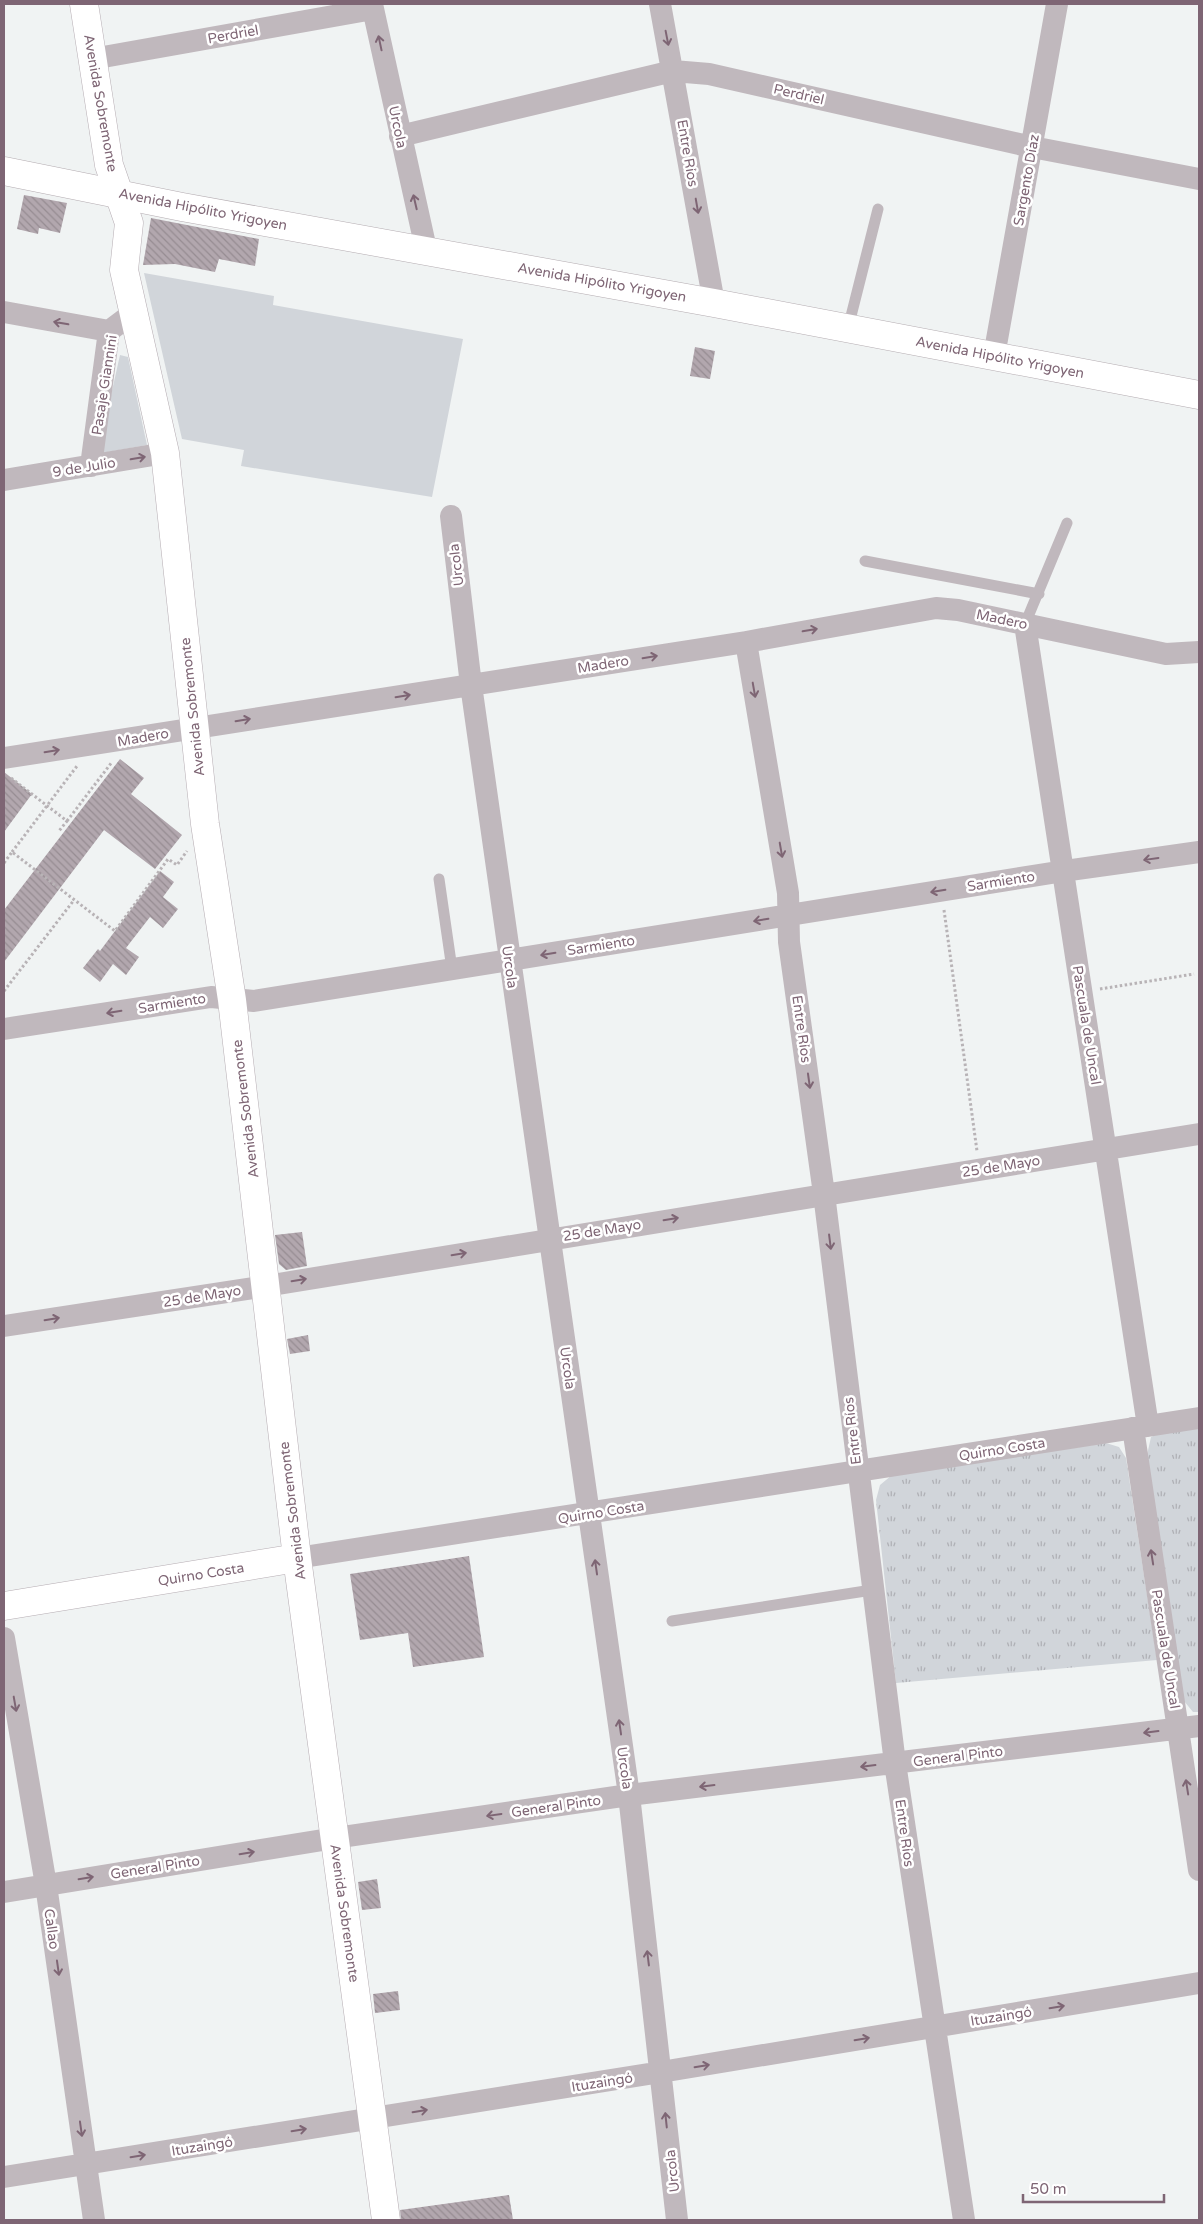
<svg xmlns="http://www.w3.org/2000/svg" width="1203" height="2224" viewBox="0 0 1203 2224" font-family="'Varela Round',sans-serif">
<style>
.grass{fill:url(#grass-tufts)}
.park{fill:#d1d5da}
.building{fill:url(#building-back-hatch)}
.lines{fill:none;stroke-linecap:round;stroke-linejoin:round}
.secondary-casing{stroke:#b6adb3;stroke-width:29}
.primary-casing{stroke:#b4acb1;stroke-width:29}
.path{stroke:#b8b3b6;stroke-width:3;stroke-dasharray:2.5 2.5;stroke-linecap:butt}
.lane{stroke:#c0b8bd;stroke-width:11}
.street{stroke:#c0b8bd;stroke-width:22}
.secondary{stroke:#fff;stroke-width:28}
.primary{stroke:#fff;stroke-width:28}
.oneway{stroke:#7e6574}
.labels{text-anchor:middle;stroke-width:5;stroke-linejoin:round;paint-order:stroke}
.street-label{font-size:14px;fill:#7e6574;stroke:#fff}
</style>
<defs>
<pattern id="grass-tufts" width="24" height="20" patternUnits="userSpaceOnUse" patternTransform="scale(1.25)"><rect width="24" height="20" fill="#d1d5da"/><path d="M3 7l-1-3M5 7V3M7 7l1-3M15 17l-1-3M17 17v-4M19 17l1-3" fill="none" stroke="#afb0b5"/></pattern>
<pattern id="building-back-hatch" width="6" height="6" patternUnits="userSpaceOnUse" patternTransform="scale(1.25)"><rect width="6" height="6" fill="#b2a7ae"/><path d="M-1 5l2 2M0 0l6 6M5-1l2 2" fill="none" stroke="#968c92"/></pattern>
</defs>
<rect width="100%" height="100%" fill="#f0f3f3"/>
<path class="grass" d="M1199,1425v287h-6l-9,-11 -37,-246 4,-18 16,-7z
M1106,1443l13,4 7,11 31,202 -261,23 -20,-183 4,-15 12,-10z"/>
<path class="park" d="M144,273l130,23 -1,9 190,34 -31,158 -191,-31 3,-16 -62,-11z
M120,355l8,2 19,88 -45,8 7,-49z"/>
<path class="building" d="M24,195l43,8 -7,30 -21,-5 -1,6 -21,-5z
M151,218l108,21 -4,27 -36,-7 -4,13 -40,-8 -32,1z
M695,347l20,4 -5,28 -20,-3z
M120,759l24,19 -13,16 51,41 -27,34 -51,-39 -100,132v-52z
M4,772l28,22 -28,38z
M160,871l14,11 -11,15 15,12 -15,19 -13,-11 -24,31 13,9 -13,18 -13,-11 -13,18 -17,-14 15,-19 2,2z
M302,1232l5,34 -21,4 -7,-6 -4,-29z
M308,1335l2,16 -20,3 -3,-15z
M469,1556l15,101 -71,10 -5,-34 -48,7 -10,-66z
M377,1879l4,29 -19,2 -4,-28z
M398,1991l2,19 -25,3 -2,-19z
M509,2195l4,25h-112l-1,-10z"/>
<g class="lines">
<g class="secondary-casing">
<path id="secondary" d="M84,4l25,161 20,58 -5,47 41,183 40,371 27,176 65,558 89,662
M4,1606l293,-48"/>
</g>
<g class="primary-casing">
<path id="primary" d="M4,171l178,36 532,96 485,92"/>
</g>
<path class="path" d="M11,778l56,43 -8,10
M67,821l45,-59
M12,852l65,-86
M4,863l8,-11 103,79 53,-72 9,6 10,-14
M944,910l33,241
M1100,989l94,-15
M4,991l70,-91"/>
<path class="lane" d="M848,328l30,-119
M865,561l174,33
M1025,624l42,-101
M439,879l13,90
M672,1621l200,-31"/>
<path class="street" d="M372,4l54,245
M660,4l54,299
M92,59l281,-50
M400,136l273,-65 36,3 323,73 167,32
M4,312l105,19
M994,356l63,-352
M91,466l18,-135 24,-18
M4,480l161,-27
M451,516l20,169 158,1110 48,425
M1025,624l123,802
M746,642l42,251 1,49 35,252 71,569 69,457
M4,758l742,-116 190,-34 22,2 208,44 33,-2
M4,1029l207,-32 43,4 810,-130 135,-19
M4,1326l262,-40 933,-152
M1133,1428l66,442
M297,1558l902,-140
M4,1638l42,247 48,335
M4,1892l331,-54 294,-43 570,-69
M4,2177l657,-105 538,-89"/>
<use href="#secondary" class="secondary"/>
<use href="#primary" class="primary"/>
</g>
<defs><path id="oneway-shaft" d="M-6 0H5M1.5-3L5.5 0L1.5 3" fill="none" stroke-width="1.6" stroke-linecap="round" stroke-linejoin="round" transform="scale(1.25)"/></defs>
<g class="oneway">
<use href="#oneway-shaft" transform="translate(667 38) rotate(79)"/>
<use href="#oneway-shaft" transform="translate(380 43) rotate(-102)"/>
<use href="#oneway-shaft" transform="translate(415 202) rotate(-103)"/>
<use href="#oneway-shaft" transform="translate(697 206) rotate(80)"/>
<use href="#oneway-shaft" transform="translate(61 323) rotate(-170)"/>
<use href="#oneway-shaft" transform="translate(138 458) rotate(-10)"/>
<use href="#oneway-shaft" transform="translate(810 630) rotate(-10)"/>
<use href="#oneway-shaft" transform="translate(650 657) rotate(-9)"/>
<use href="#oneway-shaft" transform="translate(754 690) rotate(80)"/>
<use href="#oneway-shaft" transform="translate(403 696) rotate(-9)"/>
<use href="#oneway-shaft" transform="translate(243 720) rotate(-9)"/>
<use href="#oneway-shaft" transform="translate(52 751) rotate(-9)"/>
<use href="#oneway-shaft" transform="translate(781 850) rotate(80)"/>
<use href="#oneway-shaft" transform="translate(1151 859) rotate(172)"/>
<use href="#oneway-shaft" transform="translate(938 891) rotate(171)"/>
<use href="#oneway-shaft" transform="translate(761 920) rotate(171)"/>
<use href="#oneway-shaft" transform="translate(548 954) rotate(171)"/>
<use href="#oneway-shaft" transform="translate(114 1012) rotate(171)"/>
<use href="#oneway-shaft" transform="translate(809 1081) rotate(82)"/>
<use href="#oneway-shaft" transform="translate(671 1219) rotate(-9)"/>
<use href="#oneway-shaft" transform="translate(830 1242) rotate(83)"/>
<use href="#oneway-shaft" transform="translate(459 1254) rotate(-9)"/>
<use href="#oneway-shaft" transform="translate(299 1280) rotate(-9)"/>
<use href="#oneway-shaft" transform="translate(52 1319) rotate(-9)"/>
<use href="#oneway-shaft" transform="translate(1152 1557) rotate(-99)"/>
<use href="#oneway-shaft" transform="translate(596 1567) rotate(-98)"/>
<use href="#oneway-shaft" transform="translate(15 1704) rotate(80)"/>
<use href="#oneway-shaft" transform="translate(620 1727) rotate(-98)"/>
<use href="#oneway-shaft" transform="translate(1151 1732) rotate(173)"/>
<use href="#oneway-shaft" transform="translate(868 1766) rotate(173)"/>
<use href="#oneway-shaft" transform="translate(707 1786) rotate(173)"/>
<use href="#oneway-shaft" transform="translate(1187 1787) rotate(-99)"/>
<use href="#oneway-shaft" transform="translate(494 1815) rotate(172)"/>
<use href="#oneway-shaft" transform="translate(247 1853) rotate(-9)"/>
<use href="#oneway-shaft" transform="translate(86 1878) rotate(-9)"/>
<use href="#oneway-shaft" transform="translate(648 1958) rotate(-97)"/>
<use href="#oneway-shaft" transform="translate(58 1968) rotate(82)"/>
<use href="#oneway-shaft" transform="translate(1057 2007) rotate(-9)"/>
<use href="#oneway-shaft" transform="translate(862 2039) rotate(-9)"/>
<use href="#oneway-shaft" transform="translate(702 2066) rotate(-9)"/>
<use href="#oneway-shaft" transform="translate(420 2111) rotate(-9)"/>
<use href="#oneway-shaft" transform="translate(666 2120) rotate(-96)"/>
<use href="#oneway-shaft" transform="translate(81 2129) rotate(82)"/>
<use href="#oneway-shaft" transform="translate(299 2130) rotate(-9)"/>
<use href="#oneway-shaft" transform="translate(138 2156) rotate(-9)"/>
</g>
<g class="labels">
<g class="street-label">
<text transform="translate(233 34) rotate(-10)" y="5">Perdriel</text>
<text transform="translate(799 94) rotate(13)" y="5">Perdriel</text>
<text transform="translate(101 103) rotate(80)" y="5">Avenida Sobremonte</text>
<text transform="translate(398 127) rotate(78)" y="5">Urcola</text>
<text transform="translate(688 153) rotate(80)" y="5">Entre Ríos</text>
<text transform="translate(1026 180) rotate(-80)" y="5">Sargento Díaz</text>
<text transform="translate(203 209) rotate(11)" y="5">Avenida Hipólito Yrigoyen</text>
<text transform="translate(602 282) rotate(10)" y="5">Avenida Hipólito Yrigoyen</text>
<text transform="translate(1000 357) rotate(11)" y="5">Avenida Hipólito Yrigoyen</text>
<text transform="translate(104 385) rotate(-81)" y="5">Pasaje Giannini</text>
<text transform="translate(84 467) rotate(-9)" y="5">9 de Julio</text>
<text transform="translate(456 565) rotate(-97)" y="5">Urcola</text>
<text transform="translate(1002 619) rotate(12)" y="5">Madero</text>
<text transform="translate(603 664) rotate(-9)" y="5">Madero</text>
<text transform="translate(192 707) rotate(-96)" y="5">Avenida Sobremonte</text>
<text transform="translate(143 737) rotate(-10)" y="5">Madero</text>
<text transform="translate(1001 881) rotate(-9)" y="5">Sarmiento</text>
<text transform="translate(601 945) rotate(-9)" y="5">Sarmiento</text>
<text transform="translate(510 967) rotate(82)" y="5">Urcola</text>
<text transform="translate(172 1003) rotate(-9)" y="5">Sarmiento</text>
<text transform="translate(1087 1025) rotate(81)" y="5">Pascuala de Uncal</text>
<text transform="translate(802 1029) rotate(82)" y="5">Entre Ríos</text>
<text transform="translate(245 1109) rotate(-97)" y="5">Avenida Sobremonte</text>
<text transform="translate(1001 1166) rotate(-9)" y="5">25 de Mayo</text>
<text transform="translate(602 1230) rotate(-9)" y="5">25 de Mayo</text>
<text transform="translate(202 1296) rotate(-9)" y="5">25 de Mayo</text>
<text transform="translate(568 1368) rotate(82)" y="5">Urcola</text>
<text transform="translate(852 1431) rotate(-97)" y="5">Entre Ríos</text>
<text transform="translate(1002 1449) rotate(-9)" y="5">Quirno Costa</text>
<text transform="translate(292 1511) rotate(-97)" y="5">Avenida Sobremonte</text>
<text transform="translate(601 1512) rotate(-9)" y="5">Quirno Costa</text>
<text transform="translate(201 1574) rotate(-9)" y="5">Quirno Costa</text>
<text transform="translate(1166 1649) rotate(81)" y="5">Pascuala de Uncal</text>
<text transform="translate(958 1756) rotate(-7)" y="5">General Pinto</text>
<text transform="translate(625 1768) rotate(82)" y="5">Urcola</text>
<text transform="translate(556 1806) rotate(-8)" y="5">General Pinto</text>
<text transform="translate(905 1833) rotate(82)" y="5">Entre Ríos</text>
<text transform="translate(155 1867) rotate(-9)" y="5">General Pinto</text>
<text transform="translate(345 1913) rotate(82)" y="5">Avenida Sobremonte</text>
<text transform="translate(52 1929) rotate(82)" y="5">Callao</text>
<text transform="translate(1001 2016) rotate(-9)" y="5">Ituzaingó</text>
<text transform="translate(602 2082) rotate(-9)" y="5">Ituzaingó</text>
<text transform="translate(202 2146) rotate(-9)" y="5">Ituzaingó</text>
<text transform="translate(672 2171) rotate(-96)" y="5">Urcola</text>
</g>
</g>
<rect width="1203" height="2224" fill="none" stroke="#7e6574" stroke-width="10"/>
<path d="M1023 2194v8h141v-8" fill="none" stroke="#7e6574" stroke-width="2.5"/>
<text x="1030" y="2194" font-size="15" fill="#7e6574" stroke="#ffffff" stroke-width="4" paint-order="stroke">50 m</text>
</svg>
